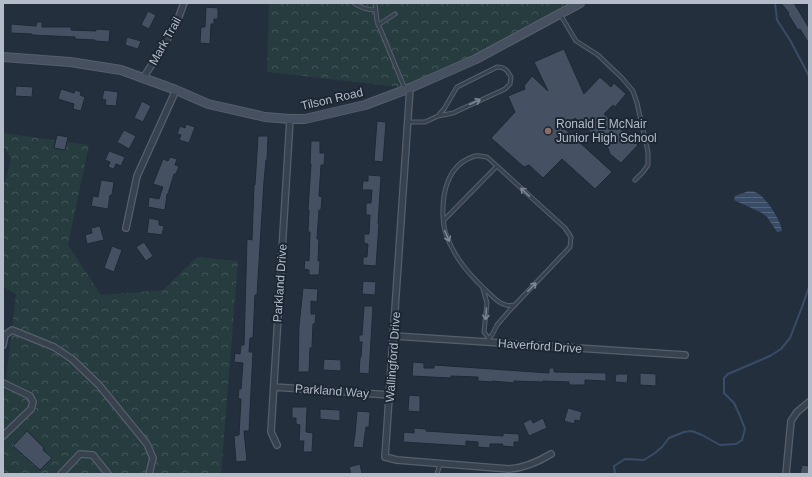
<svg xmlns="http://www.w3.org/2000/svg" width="812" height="477" viewBox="0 0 812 477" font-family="Arial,sans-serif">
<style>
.forest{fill:url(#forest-crowns)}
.water{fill:url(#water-rules)}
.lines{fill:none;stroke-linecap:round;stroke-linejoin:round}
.stream{stroke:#394c67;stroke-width:2}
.building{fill:#455162;stroke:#1f2835}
.lane-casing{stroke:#565f6c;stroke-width:5}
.street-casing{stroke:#565f6c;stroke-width:8}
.secondary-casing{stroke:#565f6c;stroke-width:10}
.lane{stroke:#38414e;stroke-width:3}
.street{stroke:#38414e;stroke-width:5.5}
.secondary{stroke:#465061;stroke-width:8}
.oneway{stroke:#7c8592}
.education-dot{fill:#8d6e63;stroke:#1d2633;stroke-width:1.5}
.labels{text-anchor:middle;stroke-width:4;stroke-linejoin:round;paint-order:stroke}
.street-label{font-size:12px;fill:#b4bcc9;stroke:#1d2633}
.poi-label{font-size:12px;fill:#b4bcc9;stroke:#1d2633;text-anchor:start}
</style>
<defs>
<pattern id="forest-crowns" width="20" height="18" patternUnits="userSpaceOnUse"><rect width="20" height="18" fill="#263c3f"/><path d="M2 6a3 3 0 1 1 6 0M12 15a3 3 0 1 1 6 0" fill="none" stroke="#435659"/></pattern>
<pattern id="water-rules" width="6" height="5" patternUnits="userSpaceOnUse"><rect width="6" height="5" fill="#394c67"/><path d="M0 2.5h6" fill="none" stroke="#53647b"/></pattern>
</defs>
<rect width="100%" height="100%" fill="#242f3e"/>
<path class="forest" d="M269,3h311l-46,30 -76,36 -49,19 -142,-16z
M3,133l86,12 -21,100 33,50 62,-5 34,-33 41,4 -17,213h-218v-69l13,-111 -13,-7v-104l2,-1 6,-23 -8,-14z"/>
<path class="water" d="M749,191c2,1 4,0 6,1 10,3 27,30 27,39l-5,1 -10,-15 -5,-4 -28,-13 1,-4z"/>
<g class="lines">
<path class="stream" d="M775,3l2,17 13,20 19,36
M615,474l-1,-8 11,-7 19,1 11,-7 7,-6 7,-9 15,-6 8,-1 10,4 18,10 16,-1 6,-4 3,-11 -5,-13 -6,-13 -10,-10v-15l4,-4 42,-18 11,-7 9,-11 12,-31 7,-20"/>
</g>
<path class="building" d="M781,3h13l15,25v16l-9,-15 -2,1 -10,-16 1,-1z
M206,7l12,1v11h-4v5h-3l-1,20 -10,-1 1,-16h4z
M148,11l8,4 -7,14 -8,-4z
M37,22h5v5h29v3l25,1v-2l14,1 -1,12 -14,-1v-1l-20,-1v-2l-43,-2v-1l-21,-1v-9l25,2z
M127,37l14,4 -3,8 -13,-4z
M564,49l20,45 16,-17 11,10 3,-4 12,11 -11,13 -2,-2 -9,9 34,31 -17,18 -11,-9 -2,-6 -33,-30 -10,11 47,43 -17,17 -33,-30 -19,19 -14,-13 -5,2 -33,-29 24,-26 -7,-16 17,-7 -1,-3 8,-10 16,15 -14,-29z
M16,86l17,1 -1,10 -17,-1z
M61,89l13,4 1,-3 6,2 -1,3 5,2 -4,14 -8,-2 1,-5 -16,-5z
M104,90l14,2 -2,14 -11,-1 1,-5 -4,-1z
M142,101l9,5 -8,16 -9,-4z
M377,121l9,1 -3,40 -9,-1z
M186,124l9,3 -6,16 -10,-3 2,-5 -4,-1 3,-8 5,2z
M124,130l12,6 -7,13 -12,-7z
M57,135l11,2 -3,13 -11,-2z
M258,136h10l-1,24h-1l-2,21 -7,114h-2l-2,43h-3l-1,14h4l-4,79h-5l3,30 -11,1 -2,-26 5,-1 2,-36 -3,-1 1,-9h2l2,-26 -9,-1 1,-9 5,1 1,-9h3l3,-106 5,1 2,-55h1z
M311,141h9v12h5l-1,12h-3l-2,31 3,1 -1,13h-2l-2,29h2l-1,22h2l-1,14h-10v-5l-5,-1 1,-9 4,1 1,-29h-2l1,-22h-1l3,-46h-1z
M109,151l16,6 -4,9 -5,-2 -2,5 -6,-2 2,-5 -5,-2z
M170,157l7,2 -2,6 4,1 -3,8h-2l-6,20h-1l-2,16 -17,-3 1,-10 10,2 4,-12 -10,-3 10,-25 5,2z
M368,175l13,1 -3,48h1l-3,42 -13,-1v-8h4l1,-13 -4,-1v-9h5l1,-19h-4v-12h5l1,-13h-10l1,-9h5z
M101,180l13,2 -2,13h-2l-2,14 -17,-3 2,-10 5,1z
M149,218l10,2v5l5,1 -2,9 -15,-2z
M100,226l4,14 -17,4 -2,-9 7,-2 -1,-5z
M144,242l9,14 -7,5 -10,-14z
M112,246l10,4 -8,22 -10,-4z
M363,281l13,1 -1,13 -13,-1z
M303,288l15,1 -1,13 -6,-1v13h5l-1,10h-2l-1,24h-2l-1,24h-11l1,-46z
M364,306h9l-4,68 -10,-1 1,-16h1l1,-15h-3v-7h3z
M324,359l17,1v11l-18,-1z
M413,362l11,1v5h10v-3l115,8v-5h5v4l52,1v8l-21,-1v5h-16v-3l-26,-1v1l-29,-1v2l-22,-2v1l-14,-1v-4l-27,-1v2l-39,-2z
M640,373l16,1v12l-16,-1z
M616,374h12l-1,9 -12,-1z
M409,395l11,1v16l-12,-1z
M292,407h15l-1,25 7,1 -1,19h-9l1,-11h-5l1,-16 -4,-1v-6h-4z
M568,408l14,4 -2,9 -5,-1 -1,4 -10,-3z
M320,409l20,1v11l-20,-2z
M357,411l13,1 -1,15h-3l-3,21 -10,-1 2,-13z
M543,418l4,10 -18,8 -6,-13 8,-4 2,4z
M414,428l12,1v2l30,2 47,3v-3l16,1v8h-5v5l-12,-1 1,-2h-13v4l-12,-1v-5l-12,-1v5l-63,-4 1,-10 10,1z
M27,431l17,17 -1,2 9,8 -12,12 -27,-24z
M360,464l2,10h-11l-2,-7z
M802,465l7,1v8h-9z"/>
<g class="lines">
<g class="lane-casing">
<path id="lane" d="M354,3c7,5 13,7 22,7
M375,3l2,18 28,68
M560,14l16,27 22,14 24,23 11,13 4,12 11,49v13l-5,7 -8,8
M378,25l17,-11
M408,122h17l13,-6 15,-3 52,-24 5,-5 1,-7c-4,-7 -6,-10 -14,-10l-40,20 -13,22 -6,7
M444,220l53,-54
M483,289l4,14 -3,29 5,7
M489,338l3,-3 5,-10 13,-15 60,-63 1,-10 -6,-9 -78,-71c-3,0 -8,-2 -12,-1 -27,8 -33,36 -32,60 0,5 1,10 2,15 8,26 26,46 46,64 4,4 9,9 15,10 3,1 6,0 9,0
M437,474l3,-10"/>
</g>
<g class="street-casing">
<path id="street" d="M144,77l31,-50 9,-24
M410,88l-25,369 12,3 112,9c15,-1 29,-7 42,-15
M126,228l11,-52 39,-86
M394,336l291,19
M3,345l2,-10 7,-5 42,17 18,12 27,26 48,59 6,14 -4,16
M3,383l27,13 3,6 -2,7 -28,27
M274,387l116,8
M277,445l-6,-13 19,-313
M61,474l19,-20 13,1 15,19
M786,474l5,-53 6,-9 12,-10"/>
</g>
<g class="secondary-casing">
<path id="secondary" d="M3,57l67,5 51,8 55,20 32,14 57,13 25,2h15l60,-14 45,-17 66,-29 104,-56"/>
</g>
<use href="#lane" class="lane"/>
<use href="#street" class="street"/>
<use href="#secondary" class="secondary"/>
</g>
<defs><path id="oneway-shaft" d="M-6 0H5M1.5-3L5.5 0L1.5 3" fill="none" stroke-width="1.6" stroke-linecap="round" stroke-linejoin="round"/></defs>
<g class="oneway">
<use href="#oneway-shaft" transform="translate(475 102) rotate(-24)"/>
<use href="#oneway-shaft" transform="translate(525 192) rotate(-137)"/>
<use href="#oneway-shaft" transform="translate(447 236) rotate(67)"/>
<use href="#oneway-shaft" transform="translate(532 287) rotate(-46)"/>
<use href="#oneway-shaft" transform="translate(486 314) rotate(94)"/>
</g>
<circle class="education-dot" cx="548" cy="131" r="4"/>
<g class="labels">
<g class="street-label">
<text transform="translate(165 41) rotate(-61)" y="4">Mark Trail</text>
<text transform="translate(332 99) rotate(-13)" y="4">Tilson Road</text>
<text transform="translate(280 283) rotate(-86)" y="4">Parkland Drive</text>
<text transform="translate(540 346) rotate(4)" y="4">Haverford Drive</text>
<text transform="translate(393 357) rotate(-86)" y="4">Wallingford Drive</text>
<text transform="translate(332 391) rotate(4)" y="4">Parkland Way</text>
</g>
<g class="poi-label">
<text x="556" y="128">Ronald E McNair<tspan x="556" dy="14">Junior High School</tspan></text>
</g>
</g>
<rect width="812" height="477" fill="none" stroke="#b4bcc9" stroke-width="8"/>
</svg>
